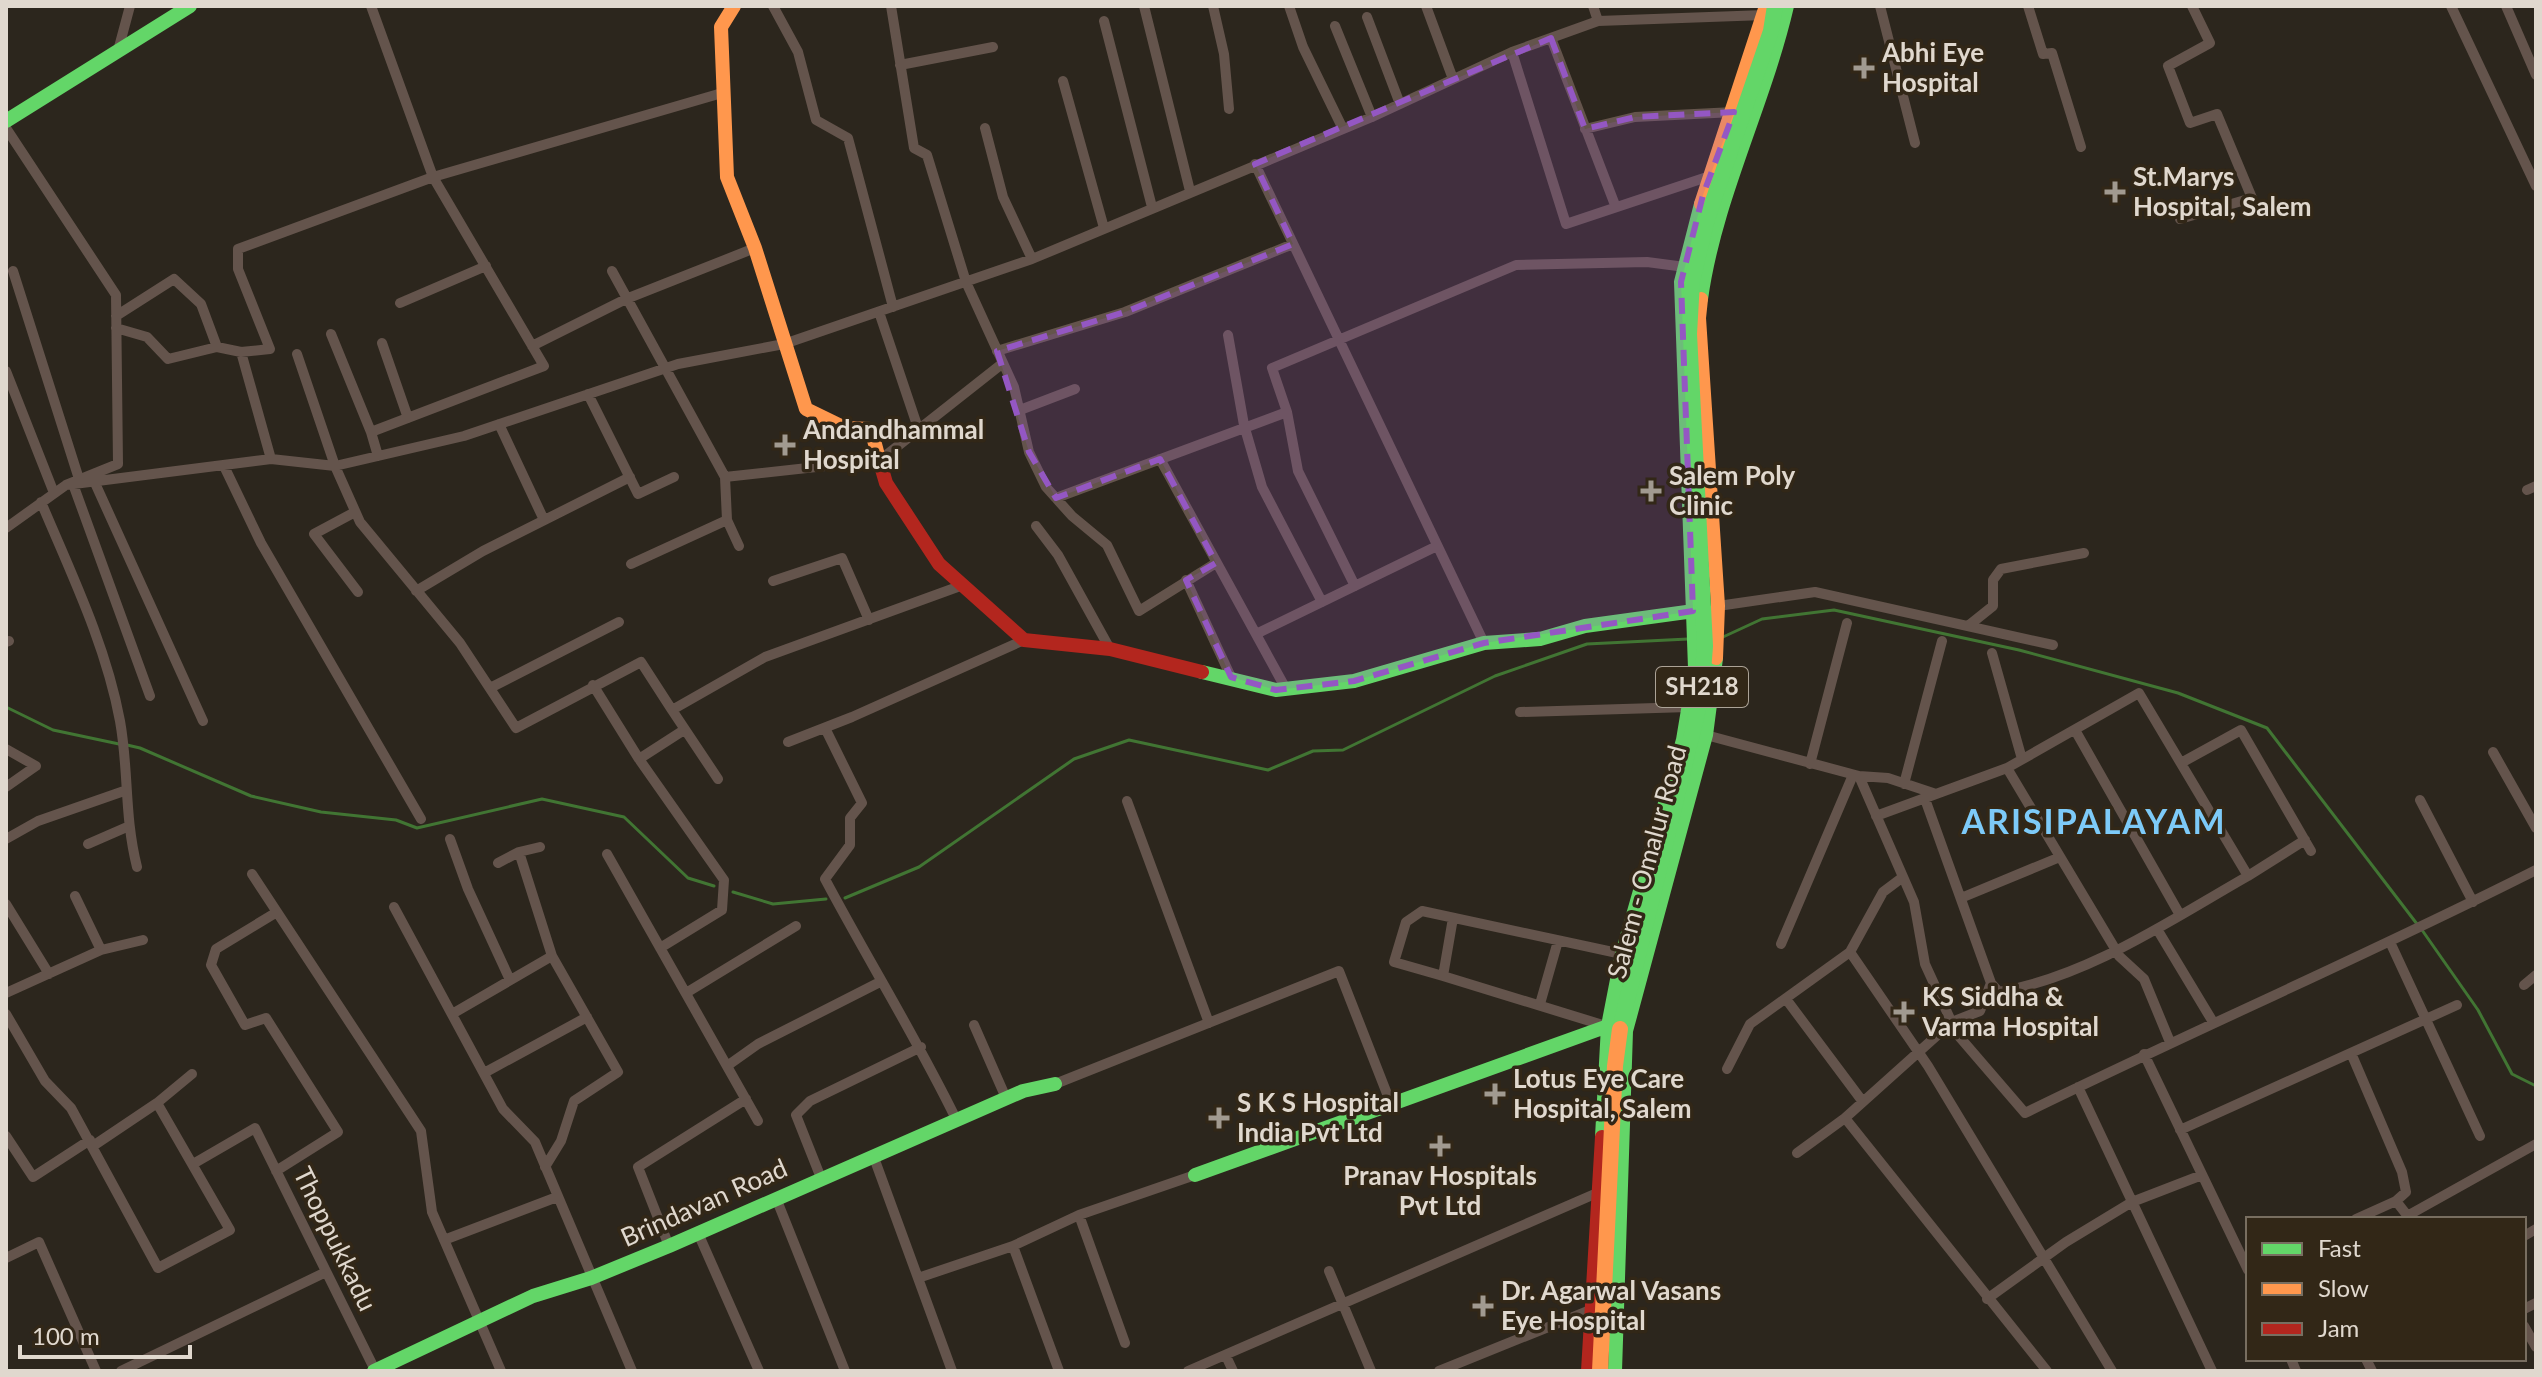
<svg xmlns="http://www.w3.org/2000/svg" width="2542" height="1377" viewBox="0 0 2542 1377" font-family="Lato,sans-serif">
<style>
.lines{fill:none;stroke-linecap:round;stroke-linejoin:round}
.stream{stroke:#417533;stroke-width:3}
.street{stroke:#64544c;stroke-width:10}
.fast{stroke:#63d668;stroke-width:14}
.slow{stroke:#ff974d;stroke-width:14}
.jam{stroke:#b3261e;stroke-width:14}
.fast-bridge{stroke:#63d668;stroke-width:16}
.slow-bridge{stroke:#ff974d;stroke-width:16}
.marked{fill:#9457c3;fill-opacity:0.2;stroke:#9457c3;stroke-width:6;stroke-dasharray:16 10;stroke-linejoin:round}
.poi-dot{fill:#a19a90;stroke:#322717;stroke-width:3}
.labels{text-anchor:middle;stroke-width:7;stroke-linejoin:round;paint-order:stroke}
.shield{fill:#322717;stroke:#aca397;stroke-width:2}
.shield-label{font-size:24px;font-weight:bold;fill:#e0d8ce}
.poi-label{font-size:26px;font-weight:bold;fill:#e0d8ce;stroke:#322717;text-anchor:start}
.street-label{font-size:26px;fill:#e0d8ce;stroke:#322717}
.district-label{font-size:34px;font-weight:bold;letter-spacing:2px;fill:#7dcaf8;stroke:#322717}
</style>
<rect width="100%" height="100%" fill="#2c261d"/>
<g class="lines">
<path class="stream" d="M1723,637l39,-18 72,-9 185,40 159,43 89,35 150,196
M6,707l47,23 66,14
M127,745l13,3 111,48 70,16 75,8 21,8 125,-29 82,18 64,61 26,8
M733,892l40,12 53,-5
M845,898l74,-31 155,-108 55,-19 139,30 45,-19 30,-1 152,-74 92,-32 101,-5
M2422,930l56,80 34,64 24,12"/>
<path class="street" d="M371,6l62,171 289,-84
M773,6l25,46 18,68 32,18 45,169
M891,6l23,142 13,7 39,127 48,105 15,65 17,35 26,29 35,29 32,66 77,-48
M1144,6l46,185
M1213,6l11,48 5,55
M1289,6l14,41 40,82
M1426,6l27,73
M1593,6l5,15
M1880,6l35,137
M2028,6l15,48 9,-1 29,94
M2451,6l85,180
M2506,6l30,69
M1367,17l33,87
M1104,21l48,186
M1335,26l37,91
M1551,38l64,167
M119,47l11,-41
M1512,52l54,172 147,-49
M900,65l93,-18
M1063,81l41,147
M6,128l110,167 2,169 -52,21 -60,43
M985,128l18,69 29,62
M1585,129l50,-12 99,-5
M1255,164l229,479
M2180,219l72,-21 -35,-84 -27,9 -22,-57 42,-23 -18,-37
M13,271l66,208
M612,271l113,206 155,-17 123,-97
M400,303l86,-37
M879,312l40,119
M116,316l58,-37 27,25 16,43
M116,328l31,9 21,22 49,-12 24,5 29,-3 -32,-80v-20l195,-72 111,189 -173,66 7,24
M331,334l40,98
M1228,335l16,90 18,62 60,115
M382,343l26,75
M532,346l94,-47 129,-51
M997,351l128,-39 168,-68
M241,352l30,107
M297,354l38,112 25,56 100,121 56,85 125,-66 31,48 93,-53 198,-72
M6,371l48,122
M588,394l50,100 36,-17
M1020,410l55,-21
M499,424l45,96
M1160,459l126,230
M224,466l37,77 160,276
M725,477l2,43 12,26
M95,483l108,238
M73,484l77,212
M66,485l205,-26 64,7 129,-30 214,-72 106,-20 248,-85 340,-142 140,-65 86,-31 167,-6
M2527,490l9,-4
M1056,498l231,-86
M41,502c30,71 65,143 79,219 9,50 4,94 17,146
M355,512l-41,22 44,58
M1036,526l22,29 52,94
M631,564l96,-44
M1186,580l45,97
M773,581l69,-23 27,62
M1355,586l-57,-115 -11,-59 -15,-44 244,-103 131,-3 38,5
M416,591l67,-40 147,-74
M1718,606l97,-14 238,53
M1968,626l25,-20v-26l8,-11 83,-16
M1256,634l181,-88
M6,642l3,-1
M1992,653l30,106
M593,685l46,74 85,121 -2,30 -62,38
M490,688l129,-66
M672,710l46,69
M1520,712l169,-5
M825,728l37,75 -12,15v27l-25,34c43,81 91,158 131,240
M2075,730l105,185
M1706,735l153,41 55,126 11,62 32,70 68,79c169,-83 343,-158 511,-243
M788,742l64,-25 172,-77
M6,749l30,17 -30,21
M2493,752l43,76
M639,759l45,-29
M2181,763l60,-33 70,121
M1810,764l37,-141
M1859,776l29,2 48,16
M1904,784l38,-143
M1925,799l66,184
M2420,800l53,102
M1127,801l82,222
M1876,816l131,-48
M6,839l32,-18 86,-30
M450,839l18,50 42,91
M88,844l39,-17
M519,852l33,104
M607,854l151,267
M498,863l21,-11 21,-5
M252,874l169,257 11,81 69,159
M2248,876l57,-36
M75,896l26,54
M1961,898l99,-41
M6,904l43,70
M394,907l109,202 32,33 97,229
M1453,918l-10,58 163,50
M2157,929l56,93
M2390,942l90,194
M1781,944l72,-169
M1850,952l78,114 184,305
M1443,976l-49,-14 12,-40 16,-11 200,43
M2524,985l12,-10
M6,993l95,-43 42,-10
M686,993l110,-67
M1786,999l77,103
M1540,1004l18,-63
M6,1014l39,67 26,27 87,160 72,-38 -73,-127
M452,1014l100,-58 66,116 -44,29 -13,40 -16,26
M974,1025l32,73
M2351,1053l51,119 4,20 -10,9
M2144,1054l104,216
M727,1066l31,-22 122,-62
M1727,1069l23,-45 100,-72 33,-60 20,-15
M484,1073l103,-56
M1055,1084l284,-113 52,133
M2078,1087l134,284
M2180,1130l277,-125
M6,1136l27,41 57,-37
M93,1146l64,-43 35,-29
M1797,1153l48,-35
M873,1155l79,216
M193,1164l62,-36 120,242
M276,1171l62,-39 -72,-114 -21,7 -34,-60 5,-16 61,-37
M821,1178l-25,-63 14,-14 111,-54
M776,1198l69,173
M1079,1215l46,128
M2407,1216l129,-72
M2356,1219l40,-18 14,18
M698,1233l61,138
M2524,1236l12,-7
M444,1240l113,-43
M669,1246l-31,-79 108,-68
M1013,1246l46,125
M6,1258l33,-16 57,129
M1329,1271l42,100
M918,1278l95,-32 66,-31 116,-40
M1987,1299l79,-57 66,-40 70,-27
M2524,1309l12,-6
M2524,1326l12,21
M1226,1356l7,15
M2291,1359l5,12
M2366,1359l6,12
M121,1371l205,-99
M1188,1371l409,-178
M1439,1371l154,-62
M2047,1371l-202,-253 107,-96 28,-11 11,-28 8,9c90,-16 170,-71 249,-116l-109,-183 -132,75 110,184 2,4 25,23 26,63"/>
<path class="fast" d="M6,121l184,-115
M1701,299c14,-101 63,-194 86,-293
M1202,672l74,18 78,-9 130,-38 56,-4 45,-13 116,-16
M1602,1137l6,-111 14,-72 61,-214 12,-72 -14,-386 20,-78
M1195,1175l413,-149
M374,1371l159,-75 58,-18 78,-32 354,-155 32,-7
M1615,1371l11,-340 80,-296 10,-77"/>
<path class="slow" d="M734,6l-13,21 6,150 28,71 51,161 39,19 26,1 8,30
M1701,204l65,-198
M1701,299l-2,19 19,288 -2,52"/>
<path class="jam" d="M879,459l7,24 53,81 85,76 86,9 92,23
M1588,1371l14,-234"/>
<path class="fast-bridge" d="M1620,1029l81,-332 4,-51 -16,-312 3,-53 15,-62 64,-188 4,-25"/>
<path class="slow-bridge" d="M1600,1371l15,-305 5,-37"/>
</g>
<path class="marked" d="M1551,38l34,91 50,-12 99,-5 -31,83 -22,87 12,329 -209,32 -130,38 -78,9 -45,-13 -45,-97 30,-17 -56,-104 -104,39 -27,-46 -32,-101 128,-39 168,-68 -38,-80z"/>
<g class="poi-dot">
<path d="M1860 56h8v8h8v8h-8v8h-8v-8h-8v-8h8z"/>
<path d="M2111 180h8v8h8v8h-8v8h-8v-8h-8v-8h8z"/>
<path d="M781 433h8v8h8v8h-8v8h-8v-8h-8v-8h8z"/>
<path d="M1647 479h8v8h8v8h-8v8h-8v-8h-8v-8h8z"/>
<path d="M1900 1000h8v8h8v8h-8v8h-8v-8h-8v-8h8z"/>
<path d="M1491 1082h8v8h8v8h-8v8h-8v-8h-8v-8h8z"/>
<path d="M1215 1106h8v8h8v8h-8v8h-8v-8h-8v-8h8z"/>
<path d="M1436 1134h8v8h8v8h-8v8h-8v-8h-8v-8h8z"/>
<path d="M1479 1294h8v8h8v8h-8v8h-8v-8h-8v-8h8z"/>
</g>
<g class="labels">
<rect class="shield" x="1656" y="667" width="92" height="40" rx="6"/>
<g class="shield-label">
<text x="1702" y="695">SH218</text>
</g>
<g class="poi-label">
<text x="1882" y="62">Abhi Eye<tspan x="1882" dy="30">Hospital</tspan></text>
<text x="2133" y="186">St.Marys<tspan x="2133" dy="30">Hospital, Salem</tspan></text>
<text x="803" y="439">Andandhammal<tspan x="803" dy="30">Hospital</tspan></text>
<text x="1669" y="485">Salem Poly<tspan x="1669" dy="30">Clinic</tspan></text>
<text x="1922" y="1006">KS Siddha &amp;<tspan x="1922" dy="30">Varma Hospital</tspan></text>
<text x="1513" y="1088">Lotus Eye Care<tspan x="1513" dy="30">Hospital, Salem</tspan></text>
<text x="1237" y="1112">S K S Hospital<tspan x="1237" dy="30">India Pvt Ltd</tspan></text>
<text x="1440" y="1185" text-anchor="middle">Pranav Hospitals<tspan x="1440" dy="30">Pvt Ltd</tspan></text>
<text x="1501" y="1300">Dr. Agarwal Vasans<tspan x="1501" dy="30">Eye Hospital</tspan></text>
</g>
<g class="street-label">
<text transform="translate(1647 862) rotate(-75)" y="9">Salem - Omalur Road</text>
<text transform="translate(704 1203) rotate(-24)" y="9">Brindavan Road</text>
<text transform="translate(335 1239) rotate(64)" y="9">Thoppukkadu</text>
</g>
<g class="district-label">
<text x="2094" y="834">ARISIPALAYAM</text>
</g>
</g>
<rect width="2542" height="1377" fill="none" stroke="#e0d8ce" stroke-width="16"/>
<rect x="2246" y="1217" width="280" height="144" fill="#322717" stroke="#786e60" stroke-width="2"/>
<rect x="2262" y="1243" width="40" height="12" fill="#63d668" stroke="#786e60" stroke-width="2"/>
<text x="2318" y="1257" font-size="24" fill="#e0d8ce">Fast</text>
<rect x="2262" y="1283" width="40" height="12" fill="#ff974d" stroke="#786e60" stroke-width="2"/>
<text x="2318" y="1297" font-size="24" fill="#e0d8ce">Slow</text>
<rect x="2262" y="1323" width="40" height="12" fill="#b3261e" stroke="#786e60" stroke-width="2"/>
<text x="2318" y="1337" font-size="24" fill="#e0d8ce">Jam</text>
<path d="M20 1345v12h170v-12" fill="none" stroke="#e0d8ce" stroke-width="4"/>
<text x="32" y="1345" font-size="24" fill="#e0d8ce" stroke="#322717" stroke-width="6" paint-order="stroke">100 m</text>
</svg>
